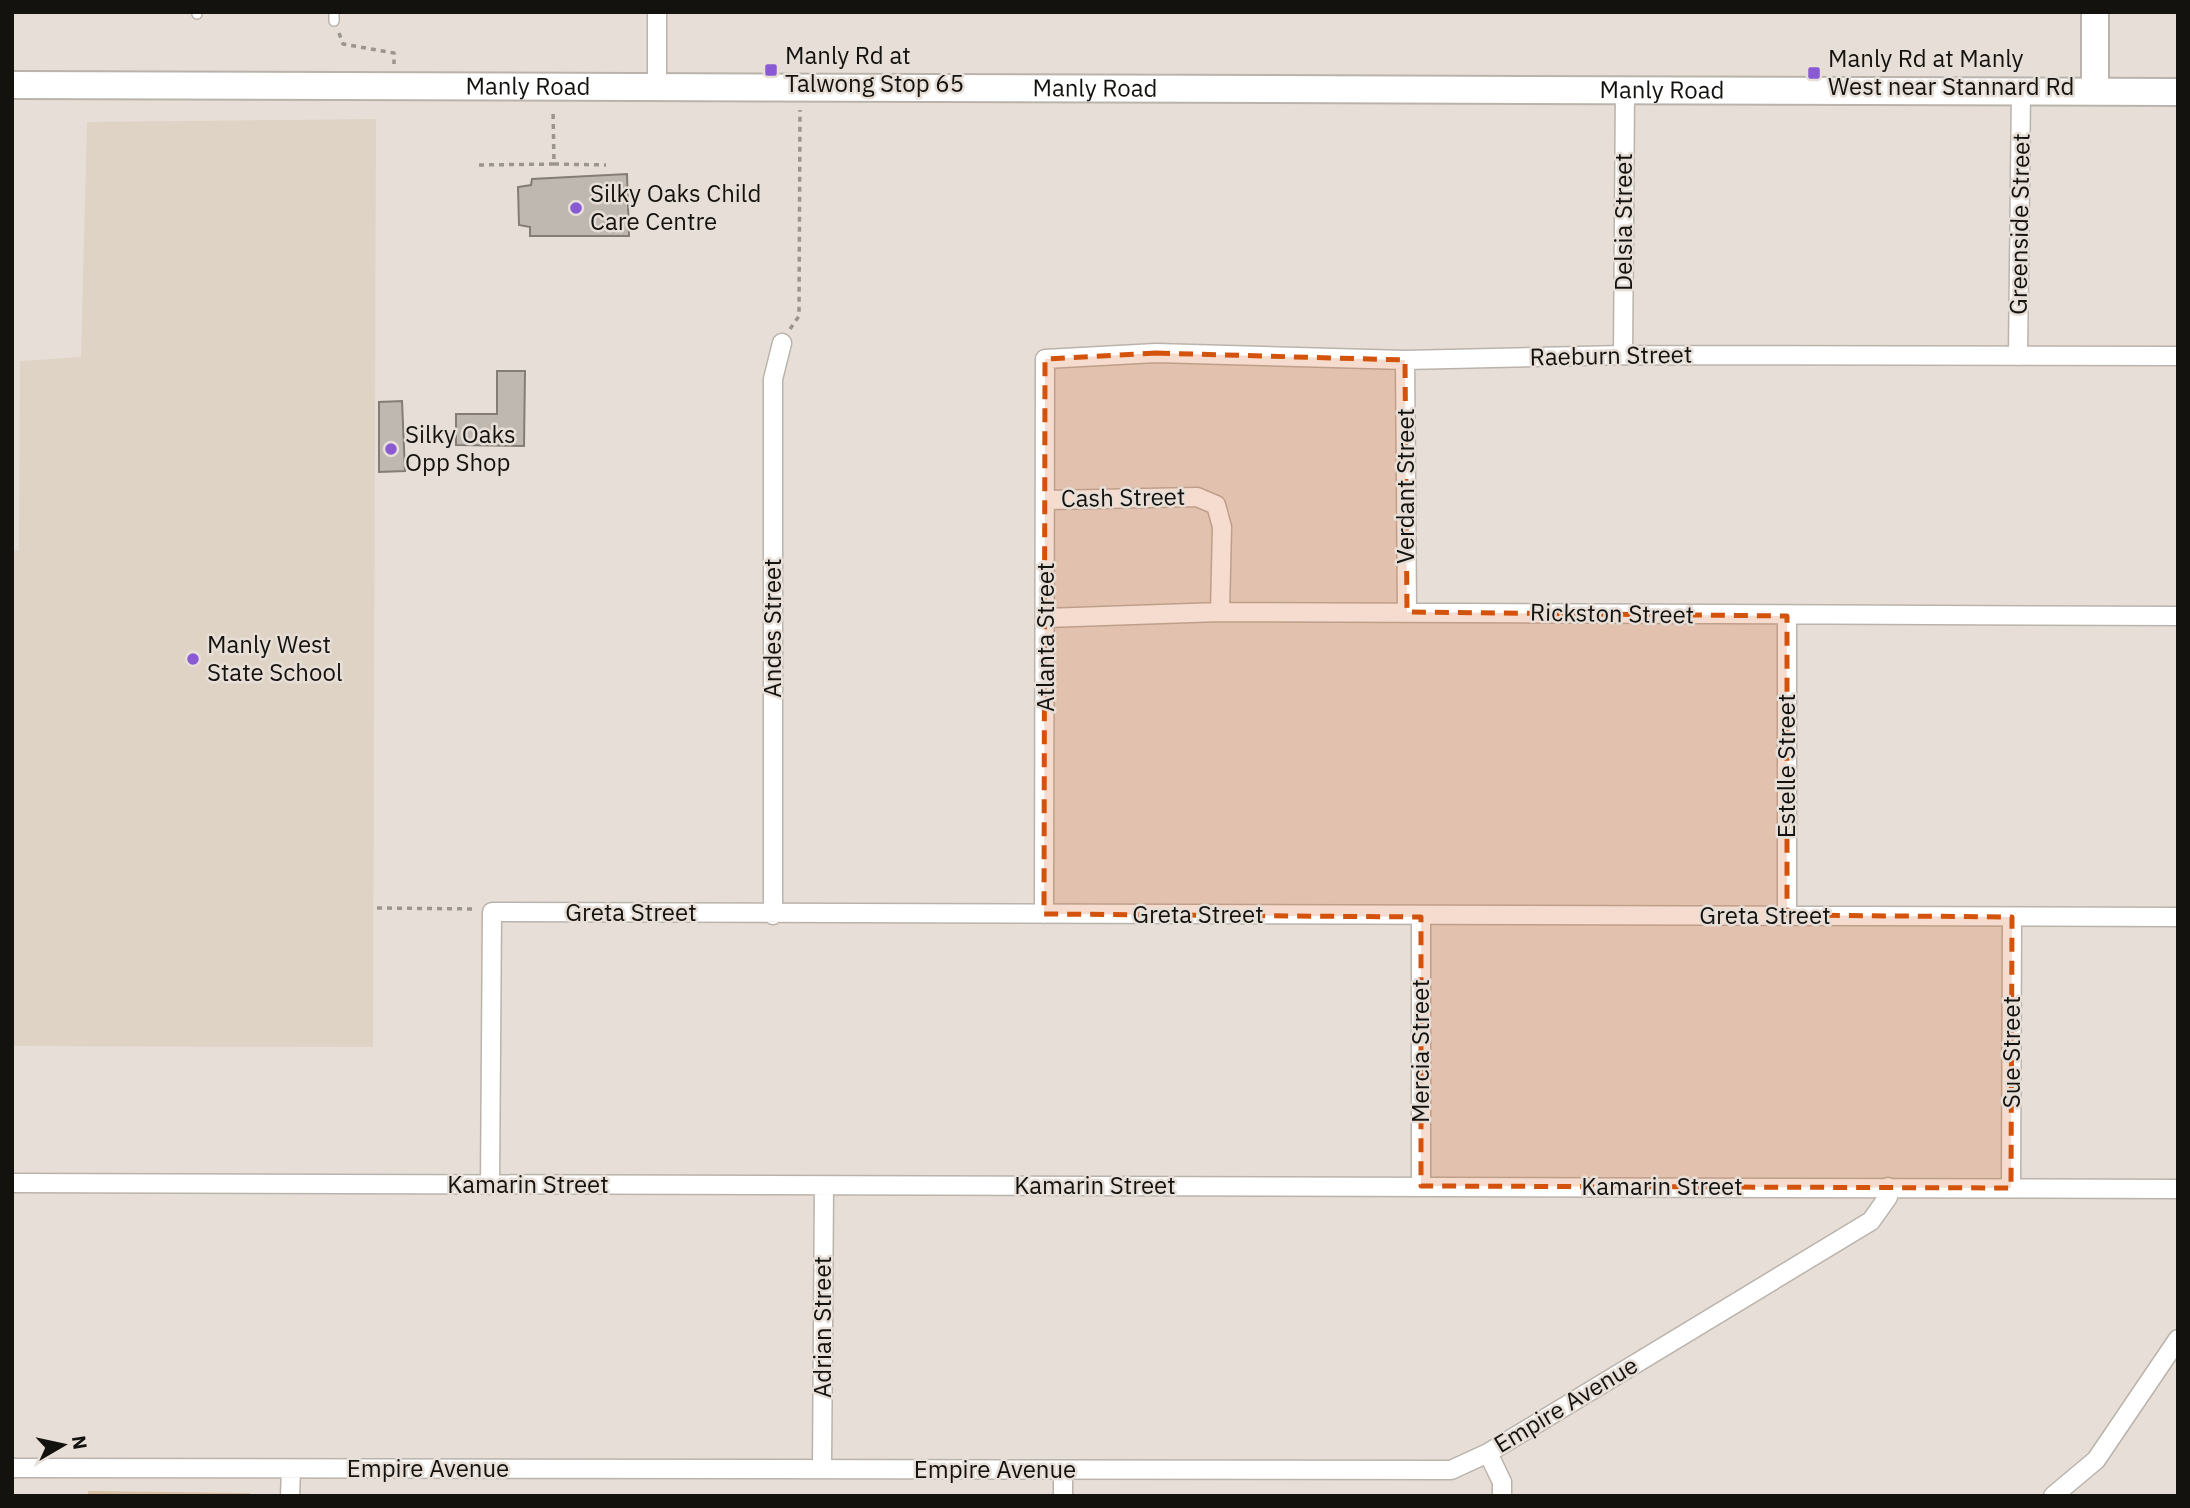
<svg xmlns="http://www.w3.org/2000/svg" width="2190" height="1508" viewBox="0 0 2190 1508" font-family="'IBM Plex Sans',sans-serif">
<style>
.built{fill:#dfd3c5}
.green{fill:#dac1a6}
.building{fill:#bfb8b0;stroke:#837d75;stroke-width:2}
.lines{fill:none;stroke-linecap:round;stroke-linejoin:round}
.lane-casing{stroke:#bab3ab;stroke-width:12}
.street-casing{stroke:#bab3ab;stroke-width:21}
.secondary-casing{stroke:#bab3ab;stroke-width:30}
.path{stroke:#9b958f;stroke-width:3.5;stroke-dasharray:5 5;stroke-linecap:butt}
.lane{stroke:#fff;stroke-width:9}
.street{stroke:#fff;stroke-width:18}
.secondary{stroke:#fff;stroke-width:26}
.marked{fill:#d3520c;fill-opacity:0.2;stroke:#d3520c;stroke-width:5;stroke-dasharray:14 9;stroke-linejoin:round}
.poi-dot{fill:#895ad4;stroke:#e7dfd7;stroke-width:2.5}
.labels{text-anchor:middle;stroke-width:5;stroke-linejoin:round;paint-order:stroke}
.poi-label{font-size:24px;fill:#14120f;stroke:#e7dfd7;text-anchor:start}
.street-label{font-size:24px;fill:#14120f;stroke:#e7dfd7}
</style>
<rect width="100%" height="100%" fill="#e7dfd7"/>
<path class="built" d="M376,119l-3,928 -361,-1v-495l7,-1 1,-189 61,-4 6,-235z"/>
<path class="green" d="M88,1491l161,2 4,3h-165z"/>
<path class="building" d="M627,174l2,62h-99v-9l-11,-2 -1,-38 13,-2 1,-6z
M497,371h28l-1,75 -68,-1v-31h41z
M402,401l3,70 -26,1v-70z"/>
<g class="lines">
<g class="lane-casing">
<path id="lane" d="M334,12v9
M197,14v-2"/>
</g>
<g class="street-casing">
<path id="street" d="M657,87v-75
M1623,355l2,-265
M2018,356l3,-265
M1405,360l2,252
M1047,500l150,-3 19,8 6,22 -2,85
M1787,616v299
M1046,618l174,-6 958,4
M1044,914l1,-555 111,-6 249,7 218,-5 555,1
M773,915v-536l9,-36
M1421,917v269
M12,1183l2166,6
M490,1185l2,-273 1686,5
M2011,1188l1,-271
M1488,1453l14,29v14
M12,1468l1439,2 37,-17 383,-232 17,-24v-10
M822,1469l2,-283
M290,1496l1,-26
M1063,1496v-25
M2053,1496l43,-36 82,-121"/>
</g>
<g class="secondary-casing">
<g id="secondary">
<path d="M2095,12v79"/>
<path id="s1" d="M12,85l2166,7"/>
</g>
</g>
<path class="path" d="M339,33l4,11 51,9v11
M554,164l52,1
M479,165l75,-1 -1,-54
M790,329l9,-13 1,-206
M377,908l99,1"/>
<use href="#lane" class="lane"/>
<use href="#street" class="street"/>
<use href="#secondary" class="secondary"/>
</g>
<path class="marked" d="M1156,353l249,7 2,252 380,4v299l225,2 -1,271 -590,-2v-269l-377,-3 1,-555z"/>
<g class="poi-dot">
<rect x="764" y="63" width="14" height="14" rx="3.5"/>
<rect x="1807" y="66" width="14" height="14" rx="3.5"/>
<circle cx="576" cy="208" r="7"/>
<circle cx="391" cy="449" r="7"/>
<circle cx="193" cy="659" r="7"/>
</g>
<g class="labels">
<g class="poi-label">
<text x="785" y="64">Manly Rd at<tspan x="785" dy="28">Talwong Stop 65</tspan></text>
<text x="1828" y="67">Manly Rd at Manly<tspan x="1828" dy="28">West near Stannard Rd</tspan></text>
<text x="590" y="202">Silky Oaks Child<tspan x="590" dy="28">Care Centre</tspan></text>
<text x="405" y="443">Silky Oaks<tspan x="405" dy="28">Opp Shop</tspan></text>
<text x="207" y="653">Manly West<tspan x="207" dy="28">State School</tspan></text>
</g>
<g class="street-label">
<text dy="8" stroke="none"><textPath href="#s1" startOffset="516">Manly Road</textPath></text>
<text dy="8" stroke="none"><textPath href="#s1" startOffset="1083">Manly Road</textPath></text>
<text dy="8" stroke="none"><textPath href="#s1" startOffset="1650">Manly Road</textPath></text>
<text transform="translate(1624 222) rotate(-90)" y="8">Delsia Street</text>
<text transform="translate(2020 224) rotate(-89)" y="8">Greenside Street</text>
<text transform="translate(1611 356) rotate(-1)" y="8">Raeburn Street</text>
<text transform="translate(1406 486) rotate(-90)" y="8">Verdant Street</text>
<text transform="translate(1123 498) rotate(-1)" y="8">Cash Street</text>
<text transform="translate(1612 614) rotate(1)" y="8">Rickston Street</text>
<text transform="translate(773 628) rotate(-90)" y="8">Andes Street</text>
<text transform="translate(1046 637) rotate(-90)" y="8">Atlanta Street</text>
<text transform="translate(1787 766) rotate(-90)" y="8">Estelle Street</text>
<text x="631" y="921">Greta Street</text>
<text x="1198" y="923">Greta Street</text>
<text x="1765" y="924">Greta Street</text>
<text transform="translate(1421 1051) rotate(-90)" y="8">Mercia Street</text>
<text transform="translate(2012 1052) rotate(-90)" y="8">Sue Street</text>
<text x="528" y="1193">Kamarin Street</text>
<text x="1095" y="1194">Kamarin Street</text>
<text x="1662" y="1195">Kamarin Street</text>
<text transform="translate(823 1327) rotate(-90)" y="8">Adrian Street</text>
<text transform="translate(1566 1405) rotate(-31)" y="8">Empire Avenue</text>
<text x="428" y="1477">Empire Avenue</text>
<text x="995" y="1478">Empire Avenue</text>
</g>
</g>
<rect width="2190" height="1508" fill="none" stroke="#14120f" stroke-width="28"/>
<g transform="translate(63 1445) rotate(81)" stroke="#e7dfd7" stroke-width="5" paint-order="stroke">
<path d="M0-5L12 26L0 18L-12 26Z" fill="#14120f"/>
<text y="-10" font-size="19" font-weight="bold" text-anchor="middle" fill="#14120f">N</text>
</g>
</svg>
